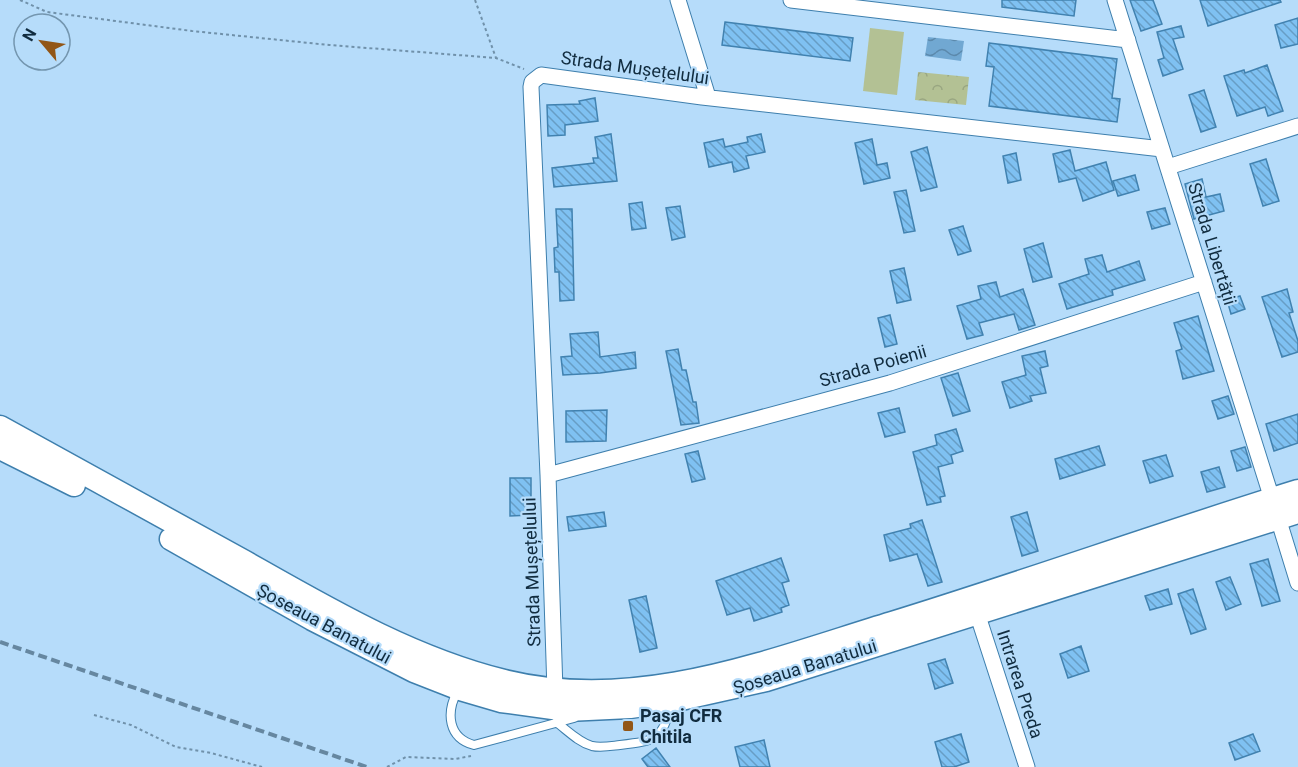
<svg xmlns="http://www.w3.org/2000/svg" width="1298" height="767" viewBox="0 0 1298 767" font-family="Roboto,sans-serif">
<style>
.park{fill:url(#park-crowns)}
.pitch{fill:#b3c194}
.water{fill:url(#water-waves)}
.building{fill:url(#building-back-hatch);stroke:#4182b0;stroke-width:1.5}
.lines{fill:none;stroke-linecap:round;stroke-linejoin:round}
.service-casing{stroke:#3e7fad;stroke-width:10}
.minor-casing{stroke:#3e7fad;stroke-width:17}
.primary-casing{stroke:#3e7fad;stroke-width:25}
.path{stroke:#7091aa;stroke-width:2;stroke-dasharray:3 3;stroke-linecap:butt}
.service{stroke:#fff;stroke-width:8}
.minor{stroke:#fff;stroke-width:15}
.primary{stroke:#fff;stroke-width:22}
.rail{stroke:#6687a0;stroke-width:4;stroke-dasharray:9 4.5;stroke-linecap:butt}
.poi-dot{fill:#925616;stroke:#b6dcfa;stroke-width:2}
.labels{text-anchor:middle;stroke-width:4.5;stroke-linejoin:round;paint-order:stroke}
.street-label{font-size:18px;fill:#112c3f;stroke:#b6dcfa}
.poi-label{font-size:18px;font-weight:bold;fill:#112c3f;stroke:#b6dcfa;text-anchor:start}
</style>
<defs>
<pattern id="park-crowns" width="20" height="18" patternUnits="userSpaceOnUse" patternTransform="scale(1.5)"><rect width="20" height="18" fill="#b3c194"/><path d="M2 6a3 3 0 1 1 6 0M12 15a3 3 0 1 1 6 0" fill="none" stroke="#99a681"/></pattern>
<pattern id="water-waves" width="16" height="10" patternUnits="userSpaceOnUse" patternTransform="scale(1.5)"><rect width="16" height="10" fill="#71a8d2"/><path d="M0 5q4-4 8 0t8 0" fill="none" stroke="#5b89ac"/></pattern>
<pattern id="building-back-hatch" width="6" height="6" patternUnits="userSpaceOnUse" patternTransform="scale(1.5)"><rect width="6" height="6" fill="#7fc1f2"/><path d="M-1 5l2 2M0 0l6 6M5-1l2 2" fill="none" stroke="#679dc5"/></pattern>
</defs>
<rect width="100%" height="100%" fill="#b6dcfa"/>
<path class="park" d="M918,72l51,5 -3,28 -51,-5z"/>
<path class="pitch" d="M870,28l34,4 -7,63 -34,-4z"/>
<path class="water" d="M928,37l36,4 -3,20 -36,-5z"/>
<path class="building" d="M1002,0h74l-2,16 -72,-9z
M1130,0h23l9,24 -21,7z
M1200,0h80l1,2 -73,24z
M1298,18v26l-17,4 -6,-23z
M725,22l128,16 -3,23 -128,-16z
M1181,26l3,11 -11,2 10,30 -20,7 -5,-16 6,-2 -7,-26z
M989,43l128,16 -5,39 8,1 -3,23 -128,-16 5,-39 -8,-1z
M1267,65l16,46 -15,5 -3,-9 -28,9 -13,-40 20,-6 1,3z
M1204,90l12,37 -15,5 -12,-37z
M595,98l3,23 -33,4v10l-17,1 -1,-31 33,-1 -1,-3z
M611,134l6,47 -63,6 -2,-19 42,-5 -1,-5h5l-3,-21z
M761,134l4,18 -19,4 3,12 -15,4 -2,-10 -23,5 -5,-24 19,-4 2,8 23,-5 -1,-5z
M872,139l5,26 10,-2 3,15 -26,6 -9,-41z
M927,147l10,40 -16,4 -10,-39z
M1070,150l5,21 31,-9 8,28 -31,11 -7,-23 -17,4 -6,-28z
M1016,153l5,27 -13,3 -5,-27z
M1266,159l13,42 -16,5 -13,-42z
M1135,175l4,15 -21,6 -5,-15z
M1202,179l4,18 14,-3 4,17 -30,8 -9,-35z
M906,190l9,41 -11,2 -10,-41z
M642,202l4,26 -14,2 -3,-26z
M680,206l5,31 -13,3 -6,-32z
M1165,208l5,16 -18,5 -5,-17z
M556,209h16l2,91 -14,1 -1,-29h-4l-1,-24 4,-1z
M963,226l8,25 -13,4 -9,-25z
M1043,243l9,34 -19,5 -9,-33z
M1102,255l5,17 32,-11 6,19 -33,10 1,5 -46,14 -8,-25 30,-10 -4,-15z
M904,268l7,32 -14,3 -7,-32z
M996,282l4,15 23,-8 12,36 -16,5 -5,-16 -35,9 4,12 -16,4 -10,-33 24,-7 -3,-13z
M1287,289l6,23 -4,1 9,28v11l-16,5 -20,-60z
M1240,296l5,13 -14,5 -4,-14z
M890,315l7,29 -12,3 -7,-29z
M1198,316l16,55 -31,8 -7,-28 6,-2 -8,-26z
M598,332l2,25 35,-5 1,16 -36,5 -37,2 -2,-18 11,-1 -2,-22z
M678,349l4,21h4l7,32h3l3,21 -18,2 -15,-74z
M1045,351l3,15 -8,2 6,25 -16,3 2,5 -22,7 -8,-26 24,-7 -4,-19z
M958,373l12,38 -17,5 -12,-38z
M1228,396l6,18 -16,5 -6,-18z
M899,408l6,24 -20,5 -7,-24z
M607,410l-1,31 -40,1v-31z
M1298,414v29l-24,8 -8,-27z
M956,429l7,22 -12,4 2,8 -15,4 7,29 -5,1 1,5 -14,3 -14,-53 24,-7 -2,-10z
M1099,446l6,19 -45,14 -5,-20z
M1245,447l6,20 -14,4 -6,-20z
M698,451l7,28 -13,3 -7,-28z
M1166,455l7,21 -23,7 -7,-22z
M1219,467l6,20 -18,5 -6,-20z
M510,478h21v37l-21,1z
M604,512l2,14 -37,5 -2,-14z
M1027,512l11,39 -16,5 -11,-39z
M922,520l20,62 -14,4 -11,-32 -27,7 -6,-26 27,-7 -1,-4z
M781,558l8,23 -7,2 7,22 -8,3 1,4 -28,9 -4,-13 -23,7 -11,-34z
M1268,559l12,42 -18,5 -12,-42z
M1230,577l11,27 -15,6 -10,-28z
M1168,589l4,15 -22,6 -5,-14z
M1193,589l13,40 -15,5 -13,-40z
M646,596l11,52 -17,4 -11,-52z
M1081,646l8,25 -21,7 -8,-24z
M945,659l8,24 -18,6 -7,-25z
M961,734l8,28 -15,5h-12l-7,-25z
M1253,734l7,17 -25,9 -6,-17z
M764,740l6,27h-30l-5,-20z
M656,748l14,19h-22l-6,-8z"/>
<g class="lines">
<g class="service-casing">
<path id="service" d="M457,692c-11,21 -9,46 17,53l100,-27
M556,722c11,8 22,20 36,24 9,2 19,0 28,-1 35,-4 43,-5 51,-42"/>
</g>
<g class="minor-casing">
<path id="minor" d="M678,0l30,97
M791,0l337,40
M1115,0l157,499
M1168,167l130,-41
M548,475l342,-92 314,-101
M1278,518l20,65
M977,613l50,154
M555,691l-7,-216 -17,-388 1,-5 9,-7 161,22 460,52"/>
</g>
<g class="primary-casing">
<path id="primary" d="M0,427c82,45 163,90 245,135 83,47 166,96 259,119 133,33 263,-20 388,-58 136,-42 270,-90 406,-132
M0,448l74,37
M171,539l141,80 102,52 46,18 41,12 66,9 63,-3 42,-6 94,-21 532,-168"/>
</g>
<path class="path" d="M20,0l27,12 145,19 137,14 167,13 28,11
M475,0l21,58
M94,715l37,10 45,22 35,6 51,14
M387,767l19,-10 49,2 16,-3"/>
<use href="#service" class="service"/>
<use href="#minor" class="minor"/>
<use href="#primary" class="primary"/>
<path class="rail" d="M0,642l367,125"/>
</g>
<rect class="poi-dot" x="622" y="720" width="12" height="12" rx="3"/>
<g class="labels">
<g class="street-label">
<text transform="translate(635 68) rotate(8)" y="6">Strada Mușețelului</text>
<text transform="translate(1212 244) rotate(73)" y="6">Strada Libertății</text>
<text transform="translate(873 366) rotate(-16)" y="6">Strada Poienii</text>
<text transform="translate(532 572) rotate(-92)" y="6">Strada Mușețelului</text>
<text transform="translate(324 624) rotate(28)" y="6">Șoseaua Banatului</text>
<text transform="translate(805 667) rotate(-17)" y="6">Șoseaua Banatului</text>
<text transform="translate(1020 684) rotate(72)" y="6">Intrarea Preda</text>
</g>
<g class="poi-label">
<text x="640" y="722">Pasaj CFR<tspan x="640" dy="21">Chitila</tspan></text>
</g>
</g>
<g transform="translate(42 42) rotate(299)"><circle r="28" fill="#b6dcfa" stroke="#7496af" stroke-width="1.5"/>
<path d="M0-4.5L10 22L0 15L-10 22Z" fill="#925616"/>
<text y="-9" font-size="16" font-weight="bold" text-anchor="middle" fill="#112c3f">N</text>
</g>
</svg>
